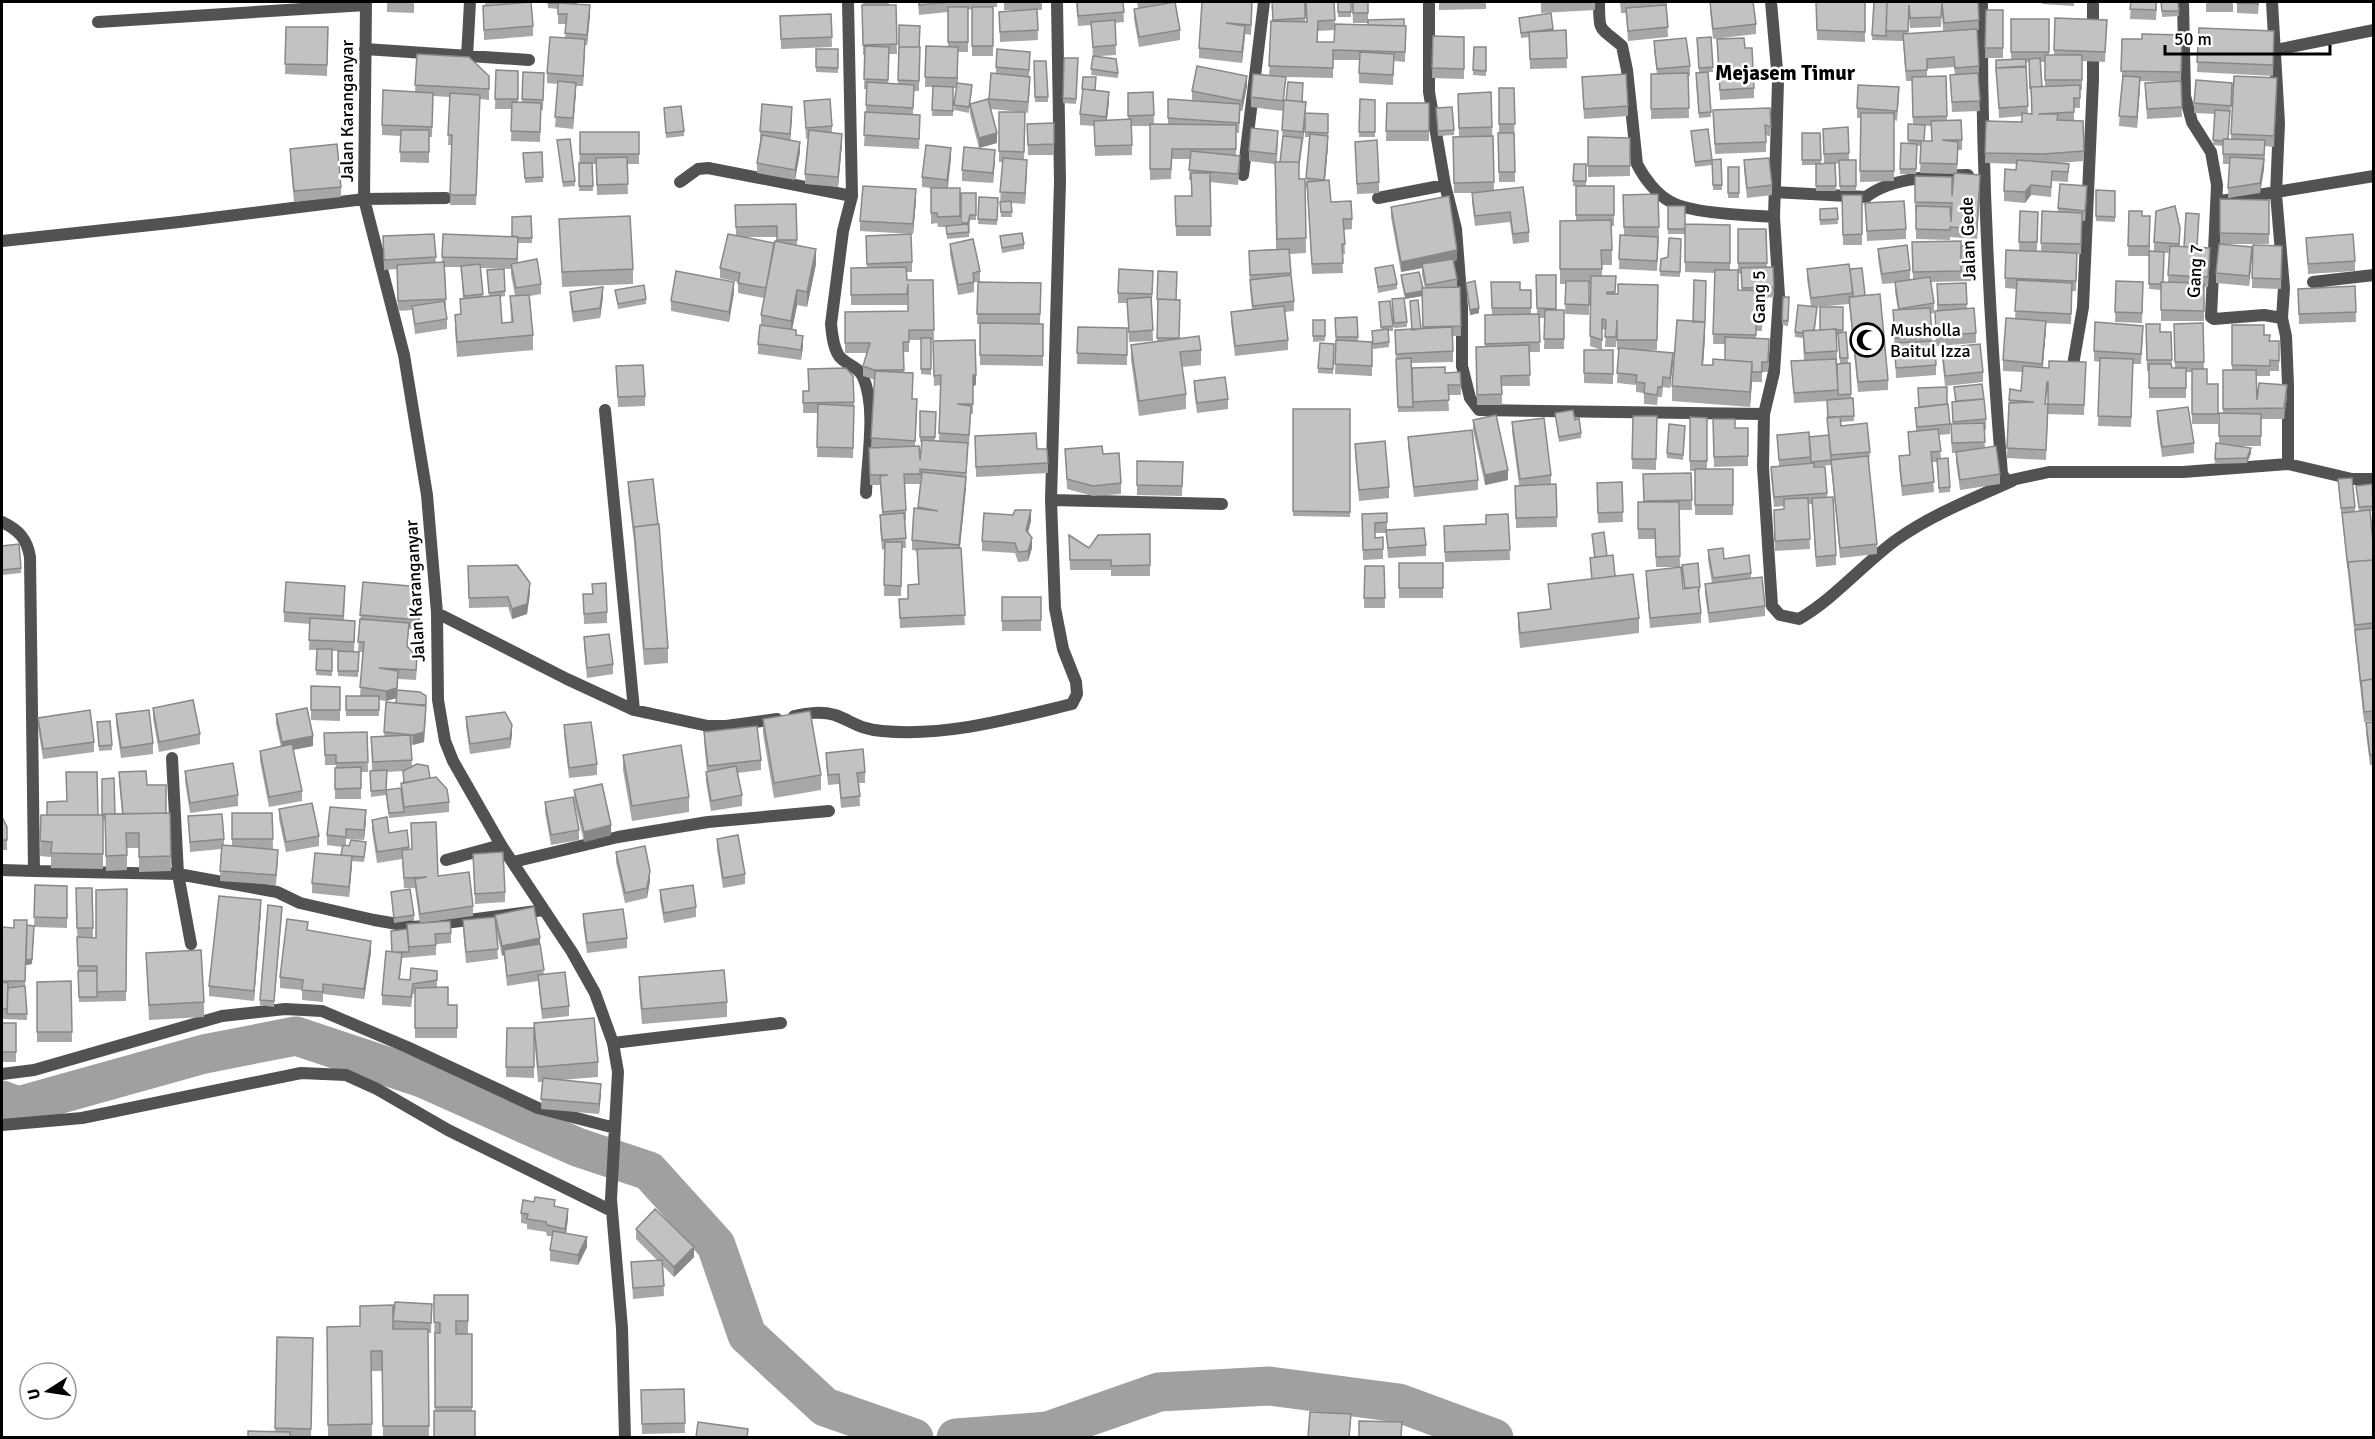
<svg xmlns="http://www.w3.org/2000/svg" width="2375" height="1439" viewBox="0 0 2375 1439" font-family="Signika,sans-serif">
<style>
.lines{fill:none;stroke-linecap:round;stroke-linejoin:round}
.river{stroke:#a0a0a0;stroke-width:39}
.service{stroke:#525252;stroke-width:12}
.minor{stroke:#525252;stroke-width:12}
.wall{fill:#a7a7a7;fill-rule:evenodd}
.shaded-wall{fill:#888}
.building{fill:#c2c2c2;stroke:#888;stroke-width:1.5;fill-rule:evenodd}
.labels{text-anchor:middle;stroke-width:5;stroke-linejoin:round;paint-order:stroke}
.street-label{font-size:18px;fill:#000;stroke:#fff}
.poi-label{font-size:18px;fill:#000;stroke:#fff;text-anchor:start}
.quarter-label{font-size:21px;font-weight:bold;fill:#000;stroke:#fff}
</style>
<rect width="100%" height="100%" fill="#fff"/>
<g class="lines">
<path class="river" d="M2,1100l16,6 186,-52 92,-18 126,42 155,69 72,24 67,74 31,90 78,72 89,31
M956,1438l92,-7 111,-39 110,-6 130,17 95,35"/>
<path class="service" d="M446,860l55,-15
M613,1043l168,-20"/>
<path class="minor" d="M366,2l-2,197 40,156 23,140 10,118 1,87 7,41 8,20 48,84 71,107 23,41 18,50 5,29 -7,127 11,129 3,110
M848,2l4,194 -9,35 -12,93c1,10 2,23 8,32 7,9 19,10 24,21 14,31 4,82 3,116
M1429,2v90l16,93 11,44 6,78v59l8,32 9,12 285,4
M1599,2c0,31 0,24 23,44l5,24 10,94c7,14 20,31 34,38 23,12 76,13 103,15
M1771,2l7,79 -4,136 5,79 -5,76 -10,42 -1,53 9,139 8,9 19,4c36,-21 63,-54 97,-79 35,-25 76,-41 116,-59
M1982,2c-1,157 7,314 20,472l5,7 42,-9h134l105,-8 64,15h22
M2183,2l2,94 7,26 19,30 6,33 -6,132 3,2 50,-4 18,3 4,18 2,49v79
M2272,2l7,121 -3,71 8,94 -2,30
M98,22l268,-17
M365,49l164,11
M2276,50l98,-20
M467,57l3,-55
M1243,175l21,-173
M680,182l18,-13 10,-1 144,28
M1775,192l91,5c25,-20 70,-21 102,-22
M1378,198l67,-13
M2221,201l153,-25
M2,241l177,-19 185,-23 82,-1
M2313,282l61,-7
M2073,365l10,-58 10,-227v-78
M605,410l29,300
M1051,500l171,4
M2,522c17,8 25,17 28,35l4,314 144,3 99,18 23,11 74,17 41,7 129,-17
M437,613l130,66 67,31 74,16h18l51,-7
M794,716c14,-3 27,-5 41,-1 19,7 24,14 47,16 64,6 128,-12 190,-27l5,-10 -1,-12 -13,-33 -8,-41 -4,-108 9,-319 -3,-179
M172,758l6,116 13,70
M513,862l105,-25 90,-15 121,-11
M2,870l32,1
M2,1074l32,-4 188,-54 63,-7 37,2 85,36 131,61 77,20
M2,1125l80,-7 219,-45 45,2 31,14 71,41 164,81"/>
</g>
<path class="wall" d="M387,2h27v11l-27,-1z
M485,2h30v1l18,23v10l-49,4 -1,-34 19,-2 -17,1z
M548,2l29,2 13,11 -3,30h-2l-2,41h-7l-3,43 -18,-2 3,-43 -11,-1v-10l18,-35 1,-14h-8v-15l-10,-1z
M863,2h26v3h7l1,49h-8l-1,29 10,1 1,-59 21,1 -1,65h-5l-1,24 7,10 -1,24 -55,-3 3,-57h-3l1,-34h-2z
M918,2h79v5h-4v49h-21v-47l-4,1v42h-10v31l14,7 -3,23 -15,-3 3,-22h-4v28h-21l1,-29h-8l1,-41 22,1v-35l-29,3z
M1004,2h38v8h-5l1,30 -38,2 -1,-30 32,-2h-27z
M1076,2h47l1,20 -9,1 1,32 -17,1 19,17v5l-27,-3 2,-18 -2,-32 -13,1z
M1137,2h38l5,28v10l-41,7 -5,-28v-10l4,-1z
M1272,2h33v19l2,1 -1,-20h28l1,26 33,-3v-2h-15l-1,-21h16v18l38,6 -1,36 -11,-1 -1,24 -34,-2v-23h-26v18l-47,-1 -2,23h2l17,-12 -1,14 4,11 22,1v32l-3,35 6,21 21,17v10l-8,1 1,24h-3l1,19 -31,1 -5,-86h-1l3,-51h-4v-22l-2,27 -4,27v10h6l1,74 -16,1 1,21 3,26v10l-9,1 3,28v10l-53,6 -4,-34v-10l21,-3 -2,-19 -1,-39 27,-2 -1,-85 -26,-3v-10l29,-10 -1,21h3l3,-22 -1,-10 1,-19 -32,-4v-10l18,-22 4,-54zM1335,30l-1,12h-16v-11z
M1338,2h13v15h-13z
M1439,2h47v7l-47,1z
M1541,2h54v8l-54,3z
M1620,2h47v7l1,28 -40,4 -2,-28h-5z
M1710,2l46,22v10l-43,5 -3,-28z
M1816,2h49v40l-48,-2z
M1874,2h104l1,28h-2l2,36v10h-1l2,35 -28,1 -2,-37h5l-1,-8 -27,2v8l19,-1 1,44 15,20v10h-4l-1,24 23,11 -3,54 -27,-2v3l-34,-1v-27h-1v-36l37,20 2,-22 -34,-1 1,-27h-4l-1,28h-16l1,-31h7v-19l5,1 -1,-44h-6l-3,-40 -31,-1zM1942,13l1,18 -35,3 1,-19 1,13 31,-1zM1925,126h6l1,15h-8z
M2042,2h32v4l-32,-2z
M2131,2h26l-1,18 -26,-1z
M2161,2h17l1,14 -17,1z
M2206,2h27v10h-27z
M2237,2h22l-1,12 -21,-1z
M1252,10l-1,25 -6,-1 -3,29 -43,-5v-10z
M1986,10h17v48h-18z
M1551,13l2,18 13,-1 1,38 -37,1 -1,-32 -8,1 -2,-20z
M831,14l1,33 -51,2 -1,-33z
M2055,18l52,2 -2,42 -23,-1v29h-2v18h-6v13h9l1,40 -25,2 10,1 -1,18 -16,-1 -1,16 -20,-2 -6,8 -21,-2v-10l12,-21 1,-6 -32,-1 1,-42 36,1v-6l-23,2 -3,-58h15v-41h38v36h5zM2026,62h3l3,52h-4zM2041,62h4v24l-3,1z
M286,27h42l-1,49 -42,-2z
M2199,28l75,3 -1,45 -76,-4z
M2182,35l-1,46 1,36 -35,2 -2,-36 22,-1 -27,-1 -3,47 -18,-2 3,-45v-42h20z
M1433,36l31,1v42l-32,-1z
M1711,37l2,35h-6l4,45 -12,1 -3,-40 3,-5 -2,-35z
M1717,39l28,9 9,40v10l-34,2z
M1654,41l36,25v10h-2l1,42 -38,1v-45h6l-3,-22z
M1474,47h12v29l-13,-1z
M816,49h22v24l-22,-1z
M417,54l72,22v24l-9,-1 -4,106h-26l2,-60h-4l2,-48 -17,-1 -1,41h-3v26l-29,-1 1,-26 -19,-1v-10l33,-33z
M1064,58h14l-2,46 -13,-1z
M1034,61h12l2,41h-13z
M1030,62l-1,15 1,10 -2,26 -3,-1 -1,48 3,10 -2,34 -14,-1 1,14h-11l-1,-15 3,-40h-4v-50h24l-33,-3 7,34 -18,5 -9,-34v-10h19v-5l7,-25v-7z
M496,70l22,1v32h4l1,-31 21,1 -1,37h-2l-1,32 -29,-1 1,-32h-17z
M2234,76l43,12 -3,59 -9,-1 -1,23 -4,24 -32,5 1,-34h-6v-18l-10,-1 2,-31 -21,-1v-10l38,-10 -4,46h3z
M1582,77l46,29v10l-44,3z
M1247,86l-5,25h-2l-1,22h-3v22l4,11 -2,19 -28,-3 1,54h-35l-1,-40h16v-16h-2l1,-21h-18l-1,20 -21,1v-54h-18v29l-37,1 -1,-30 -14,-1v-11l15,-24 14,12 -2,18h21v-27l25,-1 1,32 14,1v-26l24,2v-10z
M1499,88h15l1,94h-16l-1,-39 1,-10z
M1491,92l3,99 35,41v10l-16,2 -3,-22 -35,4 -3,-23v-10h5h-23l-1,-56h6l-1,-43z
M1899,97l-2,24 -3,-1v61l-34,1 1,-64h-4v-10z
M1360,99l15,1v37h-16z
M804,101l28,25v7l10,11 -4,43 -33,-3v-10l3,-36 -2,1z
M1387,103h42v38h-43z
M664,108l20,23v5l-18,2z
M1436,108l18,22v5l-16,1z
M1713,110l58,17v10l-5,-2v17l-51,2z
M792,117l-2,23 10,12 -5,28 -38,-7v-10l3,-22v-10z
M1054,123v32h-26l-1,-31z
M1848,127l1,33h7v31h-16l-1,-28 -4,1 1,27h-20v-26h-14v-32h18l1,31h3l-1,-35z
M1691,131l21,29 9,-1 1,31h-9l-1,-25 -17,2z
M580,132h59v32h-12l1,30 -31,1 -1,-31h-4l1,27h-14z
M1588,137l42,1v38l-42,1z
M557,140l18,41v5l-12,1z
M1355,142l24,40v11l-22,1z
M290,149l51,38v10l-47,5 -4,-43z
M542,152l1,30 -18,1 -2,-30z
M951,158l-3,30h12v37h1v-32h15v27h-6l-1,17 -22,2 -1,-12h-8l-1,-4 -6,1v-36l-9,-1v-10z
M995,160l-2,23 -31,-2v-11z
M1744,160l28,25v10l-25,3 -3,-28z
M1574,164h12v22h28v40h-2v39h-10v11h14l-1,18 43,-9 -1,65h-14l30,13 -3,25 -7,-1 -1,10h-4l-1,8 -13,-1v-11l-8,-1v-7l-19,-2 2,-33h-2v-18l-1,15h-11l1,-17 -4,-1v21h11v34l-29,-1v-33h17l-11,-4 1,-62h-2v31l-24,-1 1,-30h-6v-63l16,-1v-34h-3z
M1728,167h11v31h-11z
M2060,184l27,12 -2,25h-3l-1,33h-4l-1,37h-4l-1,33 -25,-1 -3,45h6l37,-6 -2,53 -36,-1 -2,46 -39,-2 2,-58 12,-9 2,-19 -20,-1v-11l12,-42 2,-29 -12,-1 1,-38 13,1 1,-40 18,1 -1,39h4l1,-40 16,1zM2047,392h1v12h-2z
M2096,190l19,1v31l-19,-1z
M1658,194l1,43 -2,34 -38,-2 1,-34h4l-1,-40z
M1842,195h20v50h-19z
M979,197l19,1 -1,27 -19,-1z
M2220,199l49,1v44h-49z
M916,200l-3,34 -53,-3v-10z
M1865,203l41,26v10l-39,2z
M796,204l1,41 19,19 -9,43 -10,-2 -5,24 11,17 -2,14 -43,-6v-10l3,-19v-10l3,-17 -26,-5v-11l-18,-4v-10l16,-32 -1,-31zM743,237h34v4l-3,7z
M1668,206l17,18 45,1v45h8v-41h28l1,38h6l1,30 -11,1 -1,33h-6v7l13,1 -1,33h-6v10h-10l-2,25 -78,-6v-15l33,-64v15l-2,28h10l12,-5v-16h-12l2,-71 -30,-1v-38h-17zM1741,273l1,17h-4v-16z
M1391,207l66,53 -3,1 3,18v8h3l1,49h-8v26l-41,1v12l48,-3 1,23h-13l1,16 -51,1 -3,-82 28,-1 -1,-33 -17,3 -4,-19v-5l22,13h2l-3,-13v-7l-21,4 -10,-55z
M1837,208l1,16 -18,1v-16z
M2129,211l13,5h8v35h4v-9l26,-4v9l18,1 12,10 -2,29h-4v34h-43v-31l-12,-1v-33h-21zM2164,253h5l-1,30 -5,-1z
M531,216l1,27h-14v20l23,21v10l-11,2 3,39v15l-76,7 -2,-27v-15l5,-1v-15h3l-2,-32h-16l1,32v10h-1l2,10v10l-32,5 -3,-24 -14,1 -1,-42 -13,1 -1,-34 51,-2 2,29 6,-1v-5l70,-21zM480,268l31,1v5l4,22h-5l1,26 -9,1 -2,-26 5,-1v-5l-18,-21 2,26 -6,1z
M559,219l74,50v15l-71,3z
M866,236l46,26v10h-6l1,8h26l1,60h-3v35l-10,-1v-34h-12v12h-5v21l8,26 5,10 -2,37 5,14 2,-18h-2v-31l16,1 -1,29h4l2,-56 -7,1 -1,-45 43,44 -3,1v28h-2l-2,31h-1l-2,43 -6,60 5,77 -65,3 -1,-29h9l10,-15 -1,-33 -5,-1v-10l6,-31 3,-30h-1v5h-15l1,26v10h-1l1,28h-4l-1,48h-17l1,-47 -3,1 -2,-25v-10l2,-1 -2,-29h-10l-1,-37 2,-1 4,-67 -12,-4v-10l4,-13h-22v-41l63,-1v-17l-1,11h-56v-37h16z
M1000,236l24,8v5l-22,4z
M2306,238l49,23v10l-47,3z
M1681,239l-1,38 -20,-1 1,-17 7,-2z
M1912,242l49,4h13v35l-43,1 3,21v10l-3,1 1,27 4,24v10l-40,3 -3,-68h5l-3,-18v-9l-13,1 -4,-25v-10l32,21v10l3,-1z
M950,244l30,27v11h-6v10l-16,3 -8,-41z
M2253,245l29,1 -1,43 -29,-1z
M2252,257l-3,29 -33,-3v-10z
M1375,268l22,16v5l-19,4z
M1807,269h43l15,26 23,85v10l-30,2 -9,-88 -32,3 -2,23h5l23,-23v26l3,-1 2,31h-8l-2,-28h-2l1,16v13l13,-1 1,35h2l1,23 -13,1v4l29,26 -1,10 8,82v10l-37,4 -9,-93 -17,2 13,26 9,62v10l-20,2 -4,-63h-4l2,45 -35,2 -1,-31 10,-11v-3l-10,1 -3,-30v-10l8,-1 -2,-31 32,2 19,-2 -1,-34 -33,2 -3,-42h13l-1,-23 -8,-1v-5l16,-26 -4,-27z
M1153,271l-1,33 1,37 -24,1 -2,-39h-9v-10z
M1536,275h20v35h8v39h-20l1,-31h-6l1,34h-11l1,34h-28v19h-25l-1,-58 9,-1v-31h7l-1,-33 29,8h11v24h6z
M2116,281l27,1 -1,41 -27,-1z
M978,282l63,1 -1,41h3v42l-63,-1v-41h-3z
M1466,283l13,30 -9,2z
M1966,283l1,26 9,24v10l-40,3 -1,-35h2v-27z
M2355,286l1,36 -57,2 -1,-35z
M615,290l31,9v5l-28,5z
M570,292l33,5 -3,21 -27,4 -3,-20z
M734,292l-5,30 -58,-11v-10z
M1783,297h6l-1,29 -6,-1z
M1157,299l19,1 3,38 22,12v15l-19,2 4,27v15l-47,7 -8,-56v-15l26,-4 1,-37h-1z
M1392,299l15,23v5l-13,1z
M1379,302l14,24v5h-5l1,16 -16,2 -1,-7v34l-37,-2 1,-32 -1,-24 22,-1 1,24 14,1v-11l9,-1z
M1313,320h12v21l-12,1z
M2203,323l1,46 3,15h11v40h-26v-52h-6v26h-37v-27h-2l-1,-47 14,8h11l1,36h3l-1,-44z
M2232,325l32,10 5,6h10v30h-9v5h-13v24l30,-4 -3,23h-23v27h-24l14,7 -4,10 -32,1v-5l4,-16v-30h4v-43h9z
M1078,327l49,1v37l-50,-1z
M2143,336l-2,28h-8l-2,63 -33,-1 2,-64 -6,-1v-10z
M1334,344l-1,30 -15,-1v-5z
M1942,348l41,24v10l-38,4 -3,-28z
M616,366l29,30v10l-27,1z
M1194,381l34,18v10l-31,4 -3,-22z
M1954,387l32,32v11h-2l1,18 15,26v10l-40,6 -4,-28v-9h-4l-1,-19v-10h2l-1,-22 3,-1z
M803,391l51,11 -1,56 -36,-1 1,-44h-15z
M1947,404l3,20v10l-11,1 2,24 9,28v5l-11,1 -2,-31h-5l2,30 -32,4 -3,-29v-11l10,-1 -1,-23 8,-1 -1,-23z
M1293,409h57v108l-57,-1z
M2157,411l37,32v10l-32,4 -5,-36z
M1555,413l20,7 6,13v5l-22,4z
M1633,416h24l-1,54 -24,-1z
M1690,417l17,1v51h26v46h-38v-44h-5z
M1713,419l22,9h13v38l-34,1z
M1473,420l35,60 -23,5 -12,-55z
M1512,422l39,53v9h5l1,43 -41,1 -1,-42 4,-1 -7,-53z
M1685,431l-2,29 -16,-2v-5z
M975,436l62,13 11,14v10l-72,4z
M1408,437l70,43v10l-64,7 -6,-50z
M1355,444l34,43v11l-30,3 -4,-47z
M1065,449l38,5 18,29v11l-28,2 -26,-7z
M1137,461l46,1 -1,34 -45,-1z
M1691,473l1,37h-13l1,57h-24l-1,-28h-17v-37h6l-1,-28z
M2338,479l17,28v5l-14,1z
M628,482l40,166v15l-24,2 -10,-123 -6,-50z
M1622,482l1,40 -25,1 -1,-40z
M2356,486l17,13v12h-3l3,32v178l-9,1 -22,-204v-5l17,-1z
M1387,513v17l39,15v11l-38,2 -2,-25h-11v5l8,-1v22l-20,1 -1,-46z
M1508,514l2,46 -65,2 -1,-26 42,-12z
M1031,521l-3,11 4,16 -4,13 -10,1 -3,-9 -33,-2v-10z
M1150,534v42h-39v-6h-41l-1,-35 20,13z
M1592,534l15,22 8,20 24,42v15l-119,15 -2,-20v-15l32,-3 -2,-26 43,-5 -1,-21 4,-1z
M2,546l19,22v5l-19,2z
M1708,550l43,23v5l14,28v10l-56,7 -4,-29v-10l7,-1 -4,-23z
M1399,563h44v35h-44z
M1682,565l18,22v5h-1l2,21v10l-51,5 -4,-47v-10l38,17z
M468,566l62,27 -3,21 -15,5 -4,-12 -39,1z
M1365,566h19l1,42h-21z
M363,582l58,15 -2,33 -10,-1 -2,18 10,20 -1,13 -18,-1 -1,11 29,6v20l-2,26 -13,3 1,22 18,11 19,24v10l-60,6 -3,-23 -15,2 -1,-26h2l-1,-34h13l2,-35 10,1v-5l-10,3 -7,-1v16h-33v-20h14l3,-44h-4l-1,25 -20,-1v-25h-6v25l-16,-1 1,-25h-8l1,-26 -26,-2v-10l61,-16 -1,24 11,11 -1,21h4zM403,771l1,12h-3v5l-15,2 1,-18z
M592,584l15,28v11l-23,1 -1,-30h9z
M1002,597h39v34h-39z
M584,637l29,27v10l-26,4 -3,-31z
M311,686l29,1v34l-29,-1z
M153,708l47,26v10l-41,8 -6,-34z
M116,714l37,29v11l-32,4 -5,-34z
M276,714l37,32 -20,4 9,41v10l-33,6 -9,-46v-10l21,-4 -5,-23z
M466,717l46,18 -2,13 -40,6 -4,-27z
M38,718l56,24v10l-51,7 -5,-31z
M763,719l58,56v15l-47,8 -11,-64z
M97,722l15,23v5l-13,1z
M2373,722v43h-3l-4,-32v-10z
M564,725l33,39v11l-28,3 -5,-43z
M367,732l1,40h-7v27h-26v-31h1v-3h-11l-1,-32z
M704,732l57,28v10l-24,3 5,22v11l-31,5 -5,-29v-10h1l-3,-30z
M826,753l39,19v11h-6l1,23 -19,2 -2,-24 -11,1 -2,-22z
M623,755l66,42v15l-57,9 -9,-51z
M185,771l53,24v11l-48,7 -5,-32z
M119,772l28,13 19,28h4l1,58 -32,1v-24h-12v22l-21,1 -1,-52h-2v50l-52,-1v-11l-11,-1 1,-41h61v-36l13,35h7l-3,-32z
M574,790l37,45 -27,7 -10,-42z
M545,802l34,28v10l-28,5 -6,-33z
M279,809l40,27v10l-33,6 -7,-33z
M232,813h40l1,36 5,11 -2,25 -56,-4 1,-32 -31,3 -2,-36 36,23v7h8z
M2,817l5,10v23h-5z
M366,820l-2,20 -18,-1v6l20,2 -2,15 -12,-1 -3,36 -37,-4v-10l29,-28 1,-8 -15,-2v-10z
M372,820l17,13 18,-3 2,20 3,-1 -1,-26 27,53 35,30v10l-51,7 29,10v10l-15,1v11l-34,3 -2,21 10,1 27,-9v16l11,18h9v33h-42v-45l-2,1 -2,13 -29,-2v-10l10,-43 15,-23 13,-5 -5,-36h-11l-2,-29 -25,4 -5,-33z
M717,839l28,35v10l-22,4 -6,-39z
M616,852l34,29 -3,17 -22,5 -9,-41z
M473,854l32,38v10l-30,2z
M35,885l32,1v42l-33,-1z
M76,888h16l1,50h3l31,-49 -1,112 -47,1z
M660,890l36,17v10l-32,6 -4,-23z
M391,892l23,23v5l-20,3z
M261,910l-7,91 -45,-5v-10z
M282,912l-8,95 -14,-2v-5z
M583,914l44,24v10l-40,5 -4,-29z
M495,915l45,30 4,30 25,31v10l-27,3 -4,-38 -31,5 -3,-31 -2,1 -6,-27 2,30 -32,4 -3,-33v-10l32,2z
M27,925l5,39 -6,1v-19l-1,41 2,33 -25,-1v-92l12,1z
M308,930l63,22 -7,47 -41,-5v8l-21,-2v-10l-22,-2v-11z
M146,953l58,49v15l-55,3z
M639,977l88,25v15l-85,7 -3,-32z
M71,981l1,61h-35v-60z
M2,1023h14v39h-14z
M507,1028h27l64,34v15l-37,3 40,14 -2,20 -58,-5 1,-27h-4l-4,-44v40l-28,-1z
M555,1207l13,12 -2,14 21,14 -9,18 -28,-4v-11l2,-14h-5l-1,-4 -19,-3v-5l-6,-1v-10z
M636,1229l58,28 -20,20 -11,-11 1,30 -31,3 -2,-37 26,-2 -21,-21z
M434,1295h34v39h4v77h-37z
M432,1304l-1,29h-3l1,104h-46l-1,-66h-11l1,66h-44l-1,-110 33,-1 33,-5z
M277,1337l36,1 -2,99h-63l27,-5z
M684,1389l1,44 -43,1 -1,-44z"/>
<path class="shaded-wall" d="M590,5v10l-3,30v-10z
M1245,26v10l-3,27v-11z
M585,39v10l-2,37v-10z
M1247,76v10l-5,25v-10z
M2140,77v10l-3,41v-11z
M576,83v10l-3,36v-11z
M1109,92v10l-3,25v-10z
M1306,102v10l-3,30v-10z
M792,107v10l-2,28v-11z
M997,133v10l-18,5v-10z
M842,134v10l-4,43v-10z
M1328,136v10l-4,44v-10z
M2265,140l-1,29 -4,24v-10l4,-22z
M800,142v10l-5,28v-10z
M951,148v10l-4,32v-10z
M995,150v10l-2,23v-10z
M1027,160v10l-2,34v-11z
M1980,175v10l-3,54v-10z
M2031,185v10l-6,8v-11z
M2087,186v10l-2,25v-10z
M916,189v11l-3,34v-10z
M2252,247v10l-3,29v-10z
M816,249v15l-9,43v-15z
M1457,250v10l-34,8 -1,-4v4l-21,4v-10z
M734,282v10l-5,30v-10z
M603,287v10l-3,21v-10z
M797,290v15l-6,31v-15z
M1422,291v5l-17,3v-5z
M1479,308v5l-9,2v-5z
M2046,321v10l-4,43v-10z
M1705,322v15l-3,43v-15z
M803,336v10l-2,14v-10z
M1673,353v10l-3,25v-10z
M1752,362v20l-2,25v-15z
M973,375h3v10l-3,1v28z
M2287,385v11l-3,23v-11z
M2251,448v5l-4,10v-5z
M1508,470v10l-23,5v-10z
M966,477v11l-7,67v-10z
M1031,510v11l-5,19v-10z
M1032,538v10l-4,13v-10z
M530,583v10l-3,21 -15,5v-10z
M421,587v10l-2,33v-10z
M398,671l-1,27 -11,3v-10z
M426,704l-2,38 -11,3v-10l6,-23z
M512,725v10l-2,13v-10z
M313,736v10l-31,6v-10z
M366,810v10l-2,20v-10z
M611,825v10l-27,7v-10z
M352,856v10l-3,31v-10z
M650,871v10l-3,17v-10z
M261,900v10l-7,91v-10z
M34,931l-2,33 -6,1v-5z
M540,938v10l-36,2v5l-2,1v-10z
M371,941v11l-7,47v-10z
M601,1084v10l-2,20v-10z
M568,1209v10l-3,20v-10z
M587,1237v10l-9,18v-10z
M694,1247v10l-20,20v-10z"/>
<path class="building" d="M531,2l2,24 -49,4 -1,-24z
M548,2h29v2l-19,-1v1l-10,-1z
M919,2h32l-32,3z
M1077,2h46l1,10 -46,4z
M1175,2l5,28 -41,7 -5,-28z
M1202,2h50l-1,23 -25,-2 19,3 -3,26 -43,-4z
M1272,2h33v16l-32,2z
M1306,2h28l1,18 -17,1 -1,21h17l1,-18 71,2 -1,26 -72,-2v18l-64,-2 2,-45 36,1z
M1338,2h13v10h-13z
M1353,2h15v11h-15z
M1710,2h43l3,22 -43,5z
M1816,2h49v30l-48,-2z
M1874,2h13l-1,34 -14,-1z
M1887,2h91l1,18 -35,3 -2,-20 -1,14 -31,1 -1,-13 -1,26h-22z
M2131,2h25v8l-26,-1z
M2161,2h17l1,9h-17z
M2237,2h21v2l-21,-1z
M558,3l32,2 -3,30 -22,-2 2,-19h-9z
M862,5h34l1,39 -34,1z
M1666,5l2,22 -40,4 -2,-23z
M948,7h20v35h-20z
M972,7h21v39h-21z
M1037,9l1,21 -38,2 -1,-20z
M1986,10h17v38h-18z
M1551,13l2,16 -32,4 -2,-15z
M831,14l1,23 -51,2 -1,-23z
M2055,18l52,2 -2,32 -51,-2z
M1404,19v7l-36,-1v-5z
M2011,19h38v33h-38z
M1115,20l1,25 -23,2 -2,-25z
M899,25l21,1 -1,21h-20z
M286,27h42l-1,38 -42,-1z
M2199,28l75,3 -1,34 -76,-3z
M1977,29l2,37 -24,2 -1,-11 -27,2v11l-21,1 -3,-37z
M1566,30l1,28 -37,1 -1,-27z
M2142,34l40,1 -1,37 -60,-1 1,-32h20z
M1433,36l31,1v32l-32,-1z
M550,37l35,2 -2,37 -36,-3z
M1711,37l2,30 -14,1 -2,-30z
M1686,38l4,28 -33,3 -3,-28z
M1744,38l1,10h7l2,40 -34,2 -3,-51z
M865,46l24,1 -1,33 -24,-1z
M926,46l32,1 -1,31 -32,-1z
M899,47h21l-1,34 -21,-1z
M1474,47h12v24l-13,-1z
M816,49h22v19l-22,-1z
M997,49l33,3 -1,18 -33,-3z
M1360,52l34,2 -1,21 -34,-2z
M417,54l52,3 20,19v13l-74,-4z
M2045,55h37v25h-37z
M1093,56l23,3 2,14 -27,-4z
M1064,58h14l-2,41 -13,-1z
M2040,58l2,29h-11l-1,1 -1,-29z
M2026,59v8l-30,1v5v-13z
M1034,61h12l2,36h-13z
M1197,66l50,10 -5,25 -50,-10z
M2026,66l2,40 -29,2 -3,-40z
M496,70l22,1v28h-23z
M523,72l21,1 -1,27 -21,-1z
M1708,72l3,40 -12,1 -3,-40z
M991,73l39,4 -2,25 -39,-3z
M1688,73l1,35 -38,1v-35z
M1978,73l2,28 -28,1 -2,-27z
M1253,74l33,3 -3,24 -32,-4z
M1626,74l2,32 -44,3 -2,-32z
M1946,76l1,40 -34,1 -1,-40z
M2123,76l17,1 -3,40 -18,-1z
M2234,76l43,2 -3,58 -43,-2z
M1083,77h13l-1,13 -13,-1z
M2196,80l36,3 -1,23 -37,-3z
M558,81l18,2 -3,35 -18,-1z
M2181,81l1,26 -35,2 -2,-26z
M867,82l47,3 -1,23 -47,-3z
M1288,82l15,1 -1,19 -16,-2z
M957,83l15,2 -3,22 -15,-2z
M1858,85l41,2 -2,24 -40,-3z
M2080,85v13h-6v14l-36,2h20l-1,6 26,1 1,30 -41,3 -58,-1 1,-32 36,1v-9l10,1 -1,-27z
M933,86l20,1v24l-21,-1z
M1499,88h15l1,36h-16z
M1083,89l26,3 -3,25 -26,-3z
M383,90l50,3 -1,34 -50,-2z
M1153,92l1,23 -26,1v-23z
M1491,92l1,35 -33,1 -1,-34z
M450,93l30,2 -4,100h-26l2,-60h-4z
M830,99l2,27 -26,2 -2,-27z
M988,99l9,34 -18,5 -9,-34z
M1168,99l72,5 -1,19 -71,-5z
M1360,99l15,1v32h-16z
M1284,100l22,2 -3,30 -21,-2z
M512,102l29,1 -1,29 -29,-1z
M1387,103h42v28h-43z
M762,104l30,3 -2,27 -30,-3z
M681,106l3,25 -18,2 -2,-25z
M1452,107l2,23 -16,1 -2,-23z
M1770,108l1,19 -6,-2 1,17 -51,2 -2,-34z
M2215,110l15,1 -2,28h-5v2l-10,-1z
M865,112l55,3 -1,24 -55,-4z
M999,112h26l-1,40 -25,-1z
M1305,113l23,1v19l-23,-1z
M1861,113h33v58h-34z
M1131,119l1,26 -37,1 -1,-25z
M1961,120l1,20h-20l16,2 -1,22 -37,-1 1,-22h11l-1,-20z
M1054,123v21l-26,1 -1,-21z
M1150,124l86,1v24h-64l-1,20h-21z
M1908,124l17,1 -1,16 -16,-1z
M1848,127l1,26 -25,1 -1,-25z
M1251,128l27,3 -2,23 -27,-3z
M1708,129l4,31 -17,2 -4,-31z
M401,130h28v22h-29z
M809,130l33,4 -4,43 -33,-3z
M580,132h59v22h-59z
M1498,133h16l1,39h-16z
M1802,133h18l1,27h-19z
M1310,134l18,2 -4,44 -18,-2z
M762,135l38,7 -5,28 -38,-7z
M1283,136l19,2 -3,26v-2h-19z
M1493,136l1,46 -40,1 -1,-46z
M1588,137l42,1v28h-42z
M570,139l5,42 -12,1 -6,-42z
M2223,139l42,1 -1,15 -41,-1z
M1377,140l2,42 -22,2 -2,-42z
M1901,143l16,1 -1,25h-16z
M337,144l4,43 -47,4 -4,-42z
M926,145l25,3 -4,32 -25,-3z
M964,147l31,3 -2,23 -31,-3z
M1191,151l49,5 -2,18 -49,-4z
M542,152l1,25 -18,1 -2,-25z
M627,157l1,27 -31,1 -1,-27z
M2230,157l34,2 -4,24 -32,5z
M1003,158l24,2 -2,33 -25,-1z
M1769,158l3,27 -25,3 -3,-28z
M1721,159l1,26h-9l-1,-25z
M1839,160h17v26h-16z
M2017,160l52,4 -1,8 -16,-1 -1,16 -20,-2 -6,7 -21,-1 1,-22 11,1z
M1275,162h24v17h6l1,59 -29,1z
M579,163h13l1,23h-14z
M1835,163l1,23h-20v-22z
M1574,164h12v17h-13z
M1728,167h11v26h-11z
M1191,173h19l1,53h-35l-1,-30h17z
M1954,173l26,2 -3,54 -27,-2v3l-34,-1v-23l34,1 1,15 1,-19 -37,-1v-26l37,1v19z
M1329,180l2,22 20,-1 1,18h-9l2,25h-3l1,19 -31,1 -5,-82z
M2060,184l27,2 -2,25 -27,-3z
M863,186l53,3 -3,35 -53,-3z
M1576,186h38v29h-38z
M1523,187l6,45 -16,2 -3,-22 -35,4 -3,-23z
M931,188h29v28l-22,1 -1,-4h-6z
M2096,190l19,1v26l-19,-1z
M961,193h15v22h-6l-2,8h-7z
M1658,194l1,33h-35l-1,-32z
M1842,195h20v39l-19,1z
M1449,196l8,54 -56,12 -10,-55z
M979,197l19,1 -1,22 -19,-1z
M2220,199l49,1v34l-49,-1z
M1011,201l1,11h-11l-1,-10z
M1904,201l2,28 -39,2 -2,-28z
M796,204l1,36h-20v-14l-41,1 -1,-22z
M1668,206h17v23h-17z
M2175,206l5,22 -1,16 -25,-2 2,-31z
M1837,208l1,11 -18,1v-11z
M2020,211l18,1 -1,30h-18z
M2042,211l40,2 -1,31 -40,-1z
M2129,211h13v5h8l-1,30h-21z
M2186,213l13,1 -2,33h-13z
M531,216l1,22h-14v-1l-6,-1v-19z
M630,216l3,53 -71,3 -3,-53z
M1611,220l1,30h-11l1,19h-42v-48z
M968,224l1,8 -22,2 -1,-8z
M1685,224l45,1v38l-45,-1z
M1738,229h28l1,34h-29z
M1022,233l2,11 -22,4 -2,-12z
M434,234l2,23 -52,3 -1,-24z
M443,234l75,3 -1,22 -75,-2z
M728,234l46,9 -8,45 -28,-5 2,-10 -20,-5z
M911,234l1,28 -45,2 -1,-28z
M2353,234l2,27 -47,3 -2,-26z
M1620,235l38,2 -1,24 -38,-2z
M1669,238l12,1 -1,33 -20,-1 1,-12 7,-2z
M973,239l7,32 -7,2 1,9 -16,3 -8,-41z
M775,241l41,8 -9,43 -10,-2 -6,31 -30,-6z
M1961,241v30l-48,1 -1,-30z
M2219,244l33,3 -3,29 -33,-3z
M1907,245l3,25 -28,4 -4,-25z
M2253,245l29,1 -1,33 -29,-1z
M1961,246h13v30h-13z
M2170,246l40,2 -2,29 -40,-2z
M1289,249l2,24 -41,2 -1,-24z
M2006,250l71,3 -1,28 -71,-3z
M2149,251l15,1 -1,30h-2v2h-12z
M537,259l4,25 -25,4 -5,-24z
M1453,259l4,20 -31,6 -4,-21z
M444,262l2,37 -48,2 -1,-36z
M480,264l3,30 -19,2 -3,-30z
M1849,264l4,29 -42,5 -4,-29z
M1393,265l4,19 -19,3 -3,-19z
M906,267l1,13h26l1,50h-25v12h-6l1,28h-30l-11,-4 7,-23h-25v-31l63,-1v-27l-1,10 -56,1v-27z
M1773,267l1,20 -32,1 -1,-20z
M1862,268l3,27 -12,2 -3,-28z
M504,269l1,22 -16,2 -2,-23z
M1119,269l34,2 -1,23 -34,-1z
M1715,270h23v20l25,1 -1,30h-6v14l-43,-1z
M676,271l58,11 -5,30 -58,-11z
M1158,271l19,1 -1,28 -19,-1z
M1419,272l4,16h-1v3l-17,3 -4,-19z
M1291,275l3,26 -41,5 -3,-26z
M1536,275h20v34l-19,-1z
M1591,276h25l-1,16h-8v2h11v-10l40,1 -1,55h-40v-20l-1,17h-11l1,-17 -4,-1v21l-12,-4z
M1930,277l4,26 -35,6 -4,-27z
M1694,280l12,1 -1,41h-12z
M2017,280l55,3 -1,31 -56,-3z
M1475,281l4,27 -9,2 -4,-27z
M1566,281h23v24l-24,-1z
M2116,281l27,1 -1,31 -27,-1z
M978,282l63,1 -1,31h-63z
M1491,282h29v8h11v18h-39z
M2161,282l43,1v28l-43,-1z
M1966,283l1,21 -29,1 -1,-21z
M644,285l2,14 -28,5 -3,-14z
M2355,286l1,26 -57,2 -1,-25z
M603,287l-3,21 -27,4 -3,-20z
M1460,287l1,39 -38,1 -1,-39z
M1880,294l8,86 -30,2 -9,-85z
M500,295l2,28 11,-1 -3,-26 19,-1 4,40 -76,7 -2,-27 6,-1 -1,-15z
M1151,297l2,33 -24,2 -2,-33z
M1783,297h6l-1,24 -6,-1z
M1404,298l3,24 -13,1 -2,-24z
M1158,299l22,1 -1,38h-22z
M1418,300l3,29 -9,1 -2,-29z
M444,301l3,18 -32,5 -3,-18z
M1390,301l3,25 -12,1 -2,-25z
M1798,305l19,2 -3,23 -11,1v2l-8,-1z
M1284,306l4,34 -53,6 -4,-34z
M1820,307h23v23h-7v-1l-16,1z
M1930,308l2,28 -37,2 -2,-28z
M1974,308l2,25 -40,3 -1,-25z
M1545,310h19v29h-20z
M1539,314l1,28 -55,2v-29z
M1357,317l1,20h-22l-1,-19z
M2006,318l40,3 -4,43 -39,-4z
M1313,320h12v16h-12z
M1677,320l28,2 -3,43h11v-6l39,3 -2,30 -78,-6z
M2095,322l48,4 -2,28 -47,-3z
M980,323l63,1v32l-63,-1z
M2203,323l1,39h-29l-1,-38z
M2146,324h14v8h11l1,28h-25z
M760,325l36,5v5l7,1 -2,14 -43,-6z
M2232,325h32v10h6l-1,6h10v20l-9,-1v6l-38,-1z
M1078,327l49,1v27l-50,-2z
M1452,327l1,24 -57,3 -1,-24z
M1388,329l1,13 -16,2 -1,-13z
M1836,329l1,22 -32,2 -2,-22z
M1846,332l2,26h-8l-2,-25z
M1199,336l2,14 -21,2 6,42 -47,7 -8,-56z
M1725,337l44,2 -1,23h-6v10h-10v-10l-27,-2z
M921,338h10v31h-10z
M975,340l1,35h-3v29h-16l14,2 -2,29 -30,-2 2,-58 -7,1 -1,-35z
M1336,340l36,2v24l-37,-2z
M1935,341l1,24 -40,3 -2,-25z
M1320,343l14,1 -1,25 -15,-1z
M1980,344l3,28 -38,4 -3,-28z
M1529,345l1,30 -29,1 1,18 -25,1 -1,-48z
M1619,348l54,5 -3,25 -7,-1 -1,10h-4l-1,8 -13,-2 1,-10 -9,-1 1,-7 -20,-2z
M1584,350h29v24l-29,-1z
M1411,358l2,49h-15l-2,-48z
M2100,358l33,1 -2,58 -33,-1z
M1836,359l2,31 -44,3 -3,-32z
M2049,361l37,1 -2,43 -36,-1 -2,46 -39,-2 2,-45 25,-1 -25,-2 1,-11 11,2 2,-25 26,2zM2047,382h1v22h-3z
M1850,363l1,31 -13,1 -1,-31z
M2149,364h22l1,4h14v20h-37z
M643,365l2,31 -27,1 -2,-31z
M1445,367v6l15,-1 1,13h-13l1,15 -36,2 -1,-34z
M846,368l7,8 1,26 -51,1v-12h6l-1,-22z
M2192,369h15v15h11v30h-26z
M2223,370h33l1,30 2,-17 28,2 -3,23 -61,1z
M875,371l38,2 -1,26h5l-2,42 -44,-3z
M1225,377l3,22 -31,4 -3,-22z
M1982,384l2,15 -28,2 -2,-14z
M1947,387v17l-28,3 -1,-19z
M1853,398l1,18 -26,1 -1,-17z
M1984,399l2,20 -33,3 -1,-20z
M818,404l36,2 -1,42 -36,-1z
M1948,404l2,20 -33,3 -2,-19z
M2188,407l6,36 -32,4 -5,-36z
M1293,409h57v103l-57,-1z
M1573,410l2,10 4,-2 2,15 -22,4 -4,-24z
M920,411l16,1 -1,25h-15z
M2219,413l42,1v22h-42z
M1496,415l12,55 -23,5 -12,-55z
M1633,416h24l-1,43h-24z
M1690,417l17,1v43h-17z
M1840,417l1,9 26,-3 3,29 -39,3 -4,-37z
M1544,418l7,57 -31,4 -8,-57z
M1713,419h22v9h13v28l-34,1z
M1984,423l1,19 -33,1 -1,-19z
M1669,424l16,2 -2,29 -16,-2z
M1938,429l3,22 -10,1 3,30 -32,4 -3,-30 11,-1 -2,-23z
M1472,430l6,50 -64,7 -6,-50z
M1809,432l2,25 -32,3 -2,-25z
M1036,433l1,16h10l1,14 -72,4 -1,-31z
M1829,435l2,25 -20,2 -2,-25z
M922,440l46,3 -2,30 -46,-4v5h-16l2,36 -23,2 -3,-36 8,-1h-18l-1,-27 50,-2 1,14z
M1385,441l4,46 -30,3 -4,-46z
M2216,443l35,5 -4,10 -32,1z
M1102,446l1,8 16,-1 2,30 -28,3 -26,-7 -2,-30z
M1996,446l4,28 -40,6 -4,-28z
M1868,456l9,88 -37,4 -9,-88z
M1948,458l2,29 -11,1 -2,-29z
M1137,461l46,1 -1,24 -45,-1z
M1814,463v4h11l2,26 -53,4 -3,-30z
M1695,469h38v36h-38z
M922,472l44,5 -7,68 -47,-5 2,-32 24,3 -20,-4z
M1691,473l1,27 -48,1 -1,-27z
M2352,478l3,29 -14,1 -3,-29z
M653,479l5,45 -24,3v4l-6,-49z
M1622,482l1,30 -25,1 -1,-30z
M1556,484l1,33 -41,1 -1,-32z
M2372,484l1,22 -14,1 -3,-21z
M1833,497l3,58 -20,2 -4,-59z
M1808,498l2,41 -35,2 -1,-31 10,-1v-10z
M1638,502h41l1,54 -24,1 -1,-28h-17z
M1015,510h16l-5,20 6,8 -4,13 -10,1 -3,-9 -33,-2 2,-28 29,2z
M2370,510l3,33v17l-25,2v6l-6,-55z
M904,513l2,25 -24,2 -2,-25z
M1387,513v9l-12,1v15l8,-1v12l-20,1 -1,-36z
M1508,514l2,36 -65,2 -1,-26 42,-2v-9z
M659,524l9,124 -24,1 -10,-122z
M1424,528l2,17 -38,3 -2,-18z
M1604,532l3,24 -12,1 -3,-23z
M1150,534v31l-39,1v-6h-41l-1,-25 20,13 9,-13z
M885,542h17l-1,44 -17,-1z
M19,544l2,24 -19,2v-24z
M961,548l4,67 -65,3 -1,-19h9v-14l11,-1 -2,-35z
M1723,548l1,11 25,-4 2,18 -38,5 -5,-28z
M1613,555l2,21 -23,3 -2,-21z
M2373,560v63l-18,2 -7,-63z
M1399,563h44v25h-44z
M1698,563l2,24 -15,1 -3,-23z
M517,565l13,18 -3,21 -15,5 -4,-12 -39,1 -1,-32z
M1365,566h19l1,32h-21z
M1681,567l2,22 15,-2 3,26 -51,5 -4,-47z
M1633,574l6,44 -119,15 -2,-20 33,-4 -3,-25z
M1762,577l3,29 -56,7 -4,-29z
M286,582l59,4 -2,30 -59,-4z
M363,582l58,5 -2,33 -59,-5z
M606,583l1,29 -23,2 -1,-20h10l-1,-10z
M1002,597h39v23l-39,1z
M310,618l45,3 -1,21 -45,-2z
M360,619l49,4 -2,23 10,11 -1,13 -37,-2 19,3 -1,17 -11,3 -26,-4 4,-45h-6z
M2373,628v51l-12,2v5l-6,-56z
M609,634l4,30 -26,4 -3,-31z
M317,649h15v22l-16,-1z
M338,651l21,1 -1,19h-20z
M2373,679v32l-9,1 -3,-31z
M311,686l29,1v23h-29z
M397,690l23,2 6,4v8l-3,1 -27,-2z
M346,696h33v14h-33z
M193,700l7,34 -41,8 -6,-34z
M386,702l40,4 -2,26 -11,3 -29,-3z
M307,708l6,28 -31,6 -6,-28z
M90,710l4,32 -51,7 -5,-31z
M149,710l4,33 -32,5 -5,-34z
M810,711l11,64 -47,8 -11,-64z
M505,712l7,13 -2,13 -40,6 -4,-27z
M110,721l2,24 -13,1 -2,-24z
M591,722l6,42 -28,4 -5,-43z
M2373,722v33h-3l-4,-32z
M757,726l4,34 -53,6 -4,-34z
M367,732l1,30 -32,1v-8h-11l-1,-22z
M410,735l2,25 -39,2 -2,-25z
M292,744l10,47 -33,6 -9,-46z
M681,745l8,52 -57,9 -9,-51z
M863,749l2,23 -8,1 3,23 -19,2 -2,-24 -11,1 -2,-22z
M233,763l5,32 -48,8 -5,-32z
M417,764l11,2 2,12 -26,5 -1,-12z
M736,766l6,29 -31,6 -5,-29z
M361,767v21l-26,1v-21z
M387,770l-1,20 15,-2 3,24 -15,1 -3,-23 -15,1 -1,-20z
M146,771l1,14h19v28l-43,1 -4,-42z
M66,772h31l1,43h-51v-13l20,-1z
M436,777l11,12 2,13 -45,5 -3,-24z
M114,778l1,36h-13v-35z
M602,784l9,41 -27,7 -10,-42z
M573,797l6,33 -28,5 -6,-33z
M312,803l7,33 -33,6 -7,-33z
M330,807l36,3 -2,20 -18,-1v8l-19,-2z
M170,813l1,43 -32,1v-24h-13l1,22 -21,1 -1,-42z
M232,813h40l1,26h-41z
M222,814l2,25 -34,3 -2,-26z
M41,815h62v39l-52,-1 1,-11 -12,-1z
M2,817l5,10v13h-5z
M387,817l2,16 18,-3 2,17 -32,5 -5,-32z
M436,822l2,54 31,-4 4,34 -53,8 -5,-35 12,-2 -23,1 -2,-28 10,-1 -1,-26z
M738,835l7,39 -22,4 -6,-39z
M351,840l15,2 -2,15 -23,-2 2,-10 6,1z
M222,845l56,5 -2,25 -56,-4z
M645,846l5,25 -3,17 -22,5 -9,-41z
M503,852l2,40 -30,2 -2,-40z
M315,853l37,3 -3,31 -37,-4z
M35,885l32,1v32l-33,-1z
M693,885l3,22 -32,6 -4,-23z
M76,888h16l1,40h-16z
M127,889l-1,102 -29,1v-26h-19l-1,-29 19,1v-48z
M410,889l4,26 -20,3 -3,-26z
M219,896l42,4 -7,91 -45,-5z
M268,905l14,2 -8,94 -14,-1z
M534,907l6,31 -38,8 -7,-31z
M623,909l4,29 -40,5 -4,-29z
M495,917l3,32 -32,3 -3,-32z
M287,919l21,3 -1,8 64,11 -7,48 -41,-5v8l-21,-2 1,-10 -23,-3z
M14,920h13l-2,61h-23v-54l12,1z
M450,921l1,12 -16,1 1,11 -27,2 -2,-23z
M27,925l7,1 -2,33 -6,1z
M407,929l2,23h-17l-1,-21z
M540,944l4,26 -37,6 -3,-26z
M201,950l3,52 -55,3 -3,-52z
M386,951l16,2 -3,26 11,1 1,-12 26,3v9l-24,4 -2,13 -29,-2z
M724,970l3,32 -85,7 -3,-32z
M78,971h19v26h-18z
M565,972l4,34 -27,3 -4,-34z
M71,981l1,51h-35v-50z
M2,982l6,1 -1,26h-5z
M25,986l2,28h-20l1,-26z
M448,987v18h9v23h-42v-40z
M594,1018l4,44 -60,5 -4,-44z
M2,1023h14v29h-14z
M507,1028h27v39h-28z
M543,1078l58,6 -2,20 -58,-5z
M535,1197l20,3 -1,6 14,3 -3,20 -18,-4 -1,-3 -19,-3 1,-5 -7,-1 2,-13 11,2z
M655,1209l39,38 -20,20 -38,-38z
M553,1231l34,6 -9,18 -28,-5z
M662,1260l2,26 -31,2 -2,-26z
M434,1295h34v26h-12v13h16v73h-37v-74h5v-10l-6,-1z
M395,1302l37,2 -1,19 -38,-2z
M393,1305v24h35l1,97h-46l-1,-75h-11l1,73 -44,1 -1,-98 33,-1v-20z
M277,1337l36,1 -2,91 -36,-1z
M684,1389l1,34 -43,1 -1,-34z
M434,1411h41v26h-41z
M1310,1412l41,2 -2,23h-41z
M1359,1421l43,1 -1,15h-42z
M698,1422l50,7 -1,8h-51z
M248,1431l42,1v5h-42z"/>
<defs>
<g id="mosque-ring" transform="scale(1.725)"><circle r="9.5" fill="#fff" stroke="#000" stroke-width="1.5"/><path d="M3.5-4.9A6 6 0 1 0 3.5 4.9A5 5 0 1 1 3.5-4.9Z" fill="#000"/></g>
</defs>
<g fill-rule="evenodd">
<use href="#mosque-ring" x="1867" y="340"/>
</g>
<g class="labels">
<g class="street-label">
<text transform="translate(347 111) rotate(-90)" y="6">Jalan Karanganyar</text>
<text transform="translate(1968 239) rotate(-92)" y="6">Jalan Gede</text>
<text transform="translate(2195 271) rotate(-87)" y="6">Gang 7</text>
<text transform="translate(1759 297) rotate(-90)" y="6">Gang 5</text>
<text transform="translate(415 591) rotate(-93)" y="6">Jalan Karanganyar</text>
</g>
<g class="poi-label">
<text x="1890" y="336">Musholla<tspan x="1890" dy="21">Baitul Izza</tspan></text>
</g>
<g class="quarter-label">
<text x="1785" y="80">Mejasem Timur</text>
</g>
</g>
<rect width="2375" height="1439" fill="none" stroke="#000000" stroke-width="6"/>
<g transform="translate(48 1391) rotate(258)"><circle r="28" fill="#ffffff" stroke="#999999" stroke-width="1.5"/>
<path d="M0-4.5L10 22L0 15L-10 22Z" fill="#000000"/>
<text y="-9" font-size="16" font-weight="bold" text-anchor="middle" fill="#000000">U</text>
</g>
<path d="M2165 45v9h165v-9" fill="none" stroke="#000000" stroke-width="3"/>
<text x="2174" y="45" font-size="18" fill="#000000" stroke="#ffffff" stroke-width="4.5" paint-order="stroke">50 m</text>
</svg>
